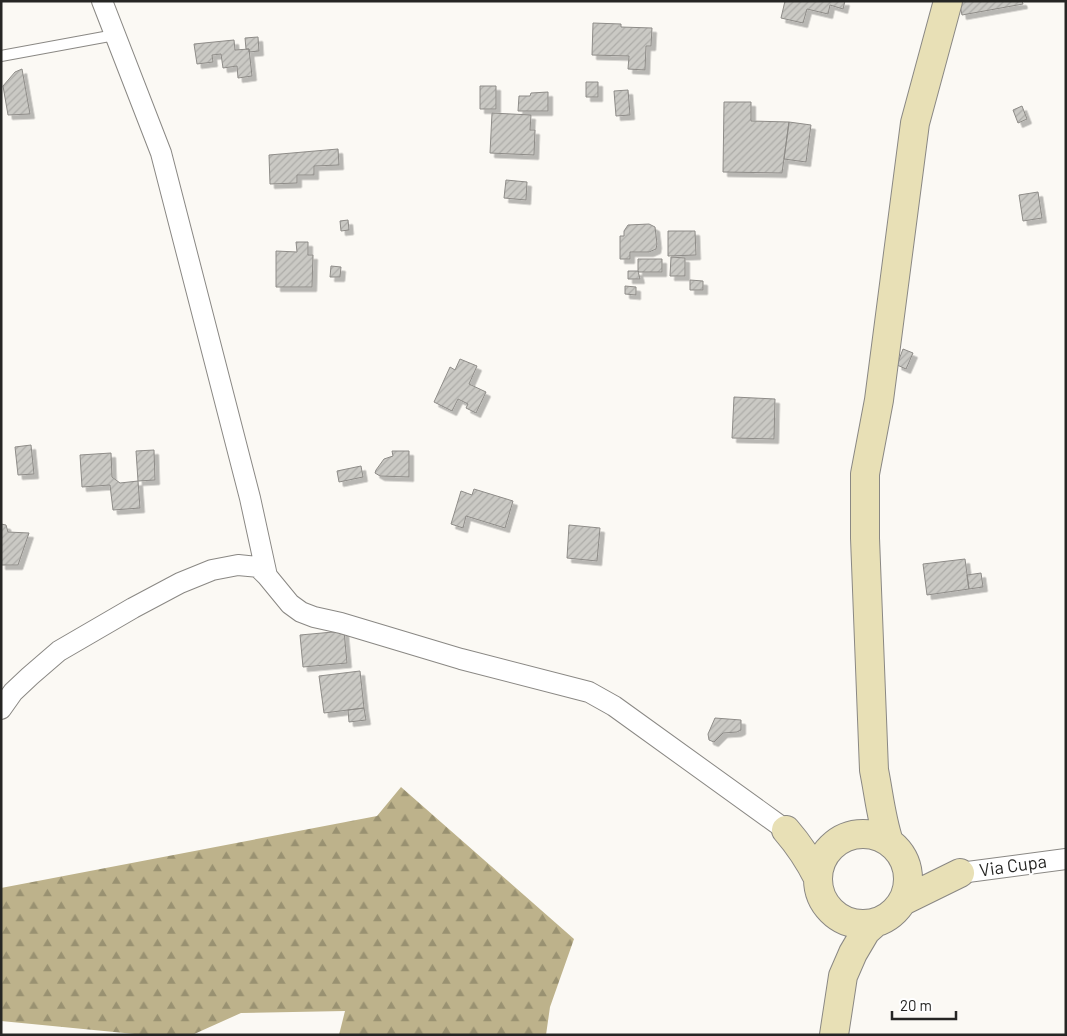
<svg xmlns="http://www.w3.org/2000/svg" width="1067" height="1036" viewBox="0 0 1067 1036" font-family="Barlow,sans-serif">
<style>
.forest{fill:url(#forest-firs)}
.building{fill:url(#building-hatch);stroke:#8e8c88;filter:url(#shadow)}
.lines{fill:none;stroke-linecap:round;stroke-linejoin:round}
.lane-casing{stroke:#8a8884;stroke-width:12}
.street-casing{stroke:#8a8884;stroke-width:22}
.secondary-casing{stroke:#8a8884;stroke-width:30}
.lane{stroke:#fff;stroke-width:10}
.street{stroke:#fff;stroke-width:20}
.secondary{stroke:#e8e0b6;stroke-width:28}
.labels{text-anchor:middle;stroke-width:4;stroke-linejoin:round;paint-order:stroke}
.street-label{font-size:18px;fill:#262624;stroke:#fff}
</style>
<defs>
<pattern id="forest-firs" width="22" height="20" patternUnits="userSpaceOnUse" patternTransform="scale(1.25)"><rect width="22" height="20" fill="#bdb28b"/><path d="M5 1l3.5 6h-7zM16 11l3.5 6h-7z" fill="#999171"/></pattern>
<pattern id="building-hatch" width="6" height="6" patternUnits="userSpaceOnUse" patternTransform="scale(1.25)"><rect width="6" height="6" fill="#cac9c4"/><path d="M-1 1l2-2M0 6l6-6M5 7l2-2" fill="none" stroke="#adaca8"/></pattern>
<filter id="shadow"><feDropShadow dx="4.5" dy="4.5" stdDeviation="0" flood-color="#0004"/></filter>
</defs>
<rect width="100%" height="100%" fill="#fbf9f4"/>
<path class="forest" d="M401,787l173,152 -24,68 -4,28h-207l6,-24 -104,2 -49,22h-47l-144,-14v-133l376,-72z"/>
<path class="building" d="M785,1h60l-2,8 -13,-4 -2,9 -21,-5 -4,14 -22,-5z
M959,1h63l1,3 -61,11z
M593,23l28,1v3l31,1 -1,18h-5l-1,24 -17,-1 1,-13 -37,-1z
M258,37l1,14 -10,1v-3h-3l-1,-11z
M234,40l1,10 14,-1 3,27 -14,2 -1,-12 -14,2 -2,-14 -9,1 1,7 -16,2 -3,-20z
M22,69l8,45 -22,1 -5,-29 12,-14z
M586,82h12v15h-12z
M480,86h16v23h-16z
M628,90l2,25 -14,1 -2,-25z
M548,92v19h-30l1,-15h11l1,-3z
M724,102h27v19l38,1 -7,51 -59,-1z
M1022,106l5,13 -9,4 -5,-13z
M492,113l39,2 -1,15h5l-1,25 -44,-2z
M789,122l22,3 -5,37 -22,-3z
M338,149l1,16 -25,1v9h-17v8l-27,1 -1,-29z
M506,180l21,2 -1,18 -22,-2z
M1038,192l4,26 -19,3 -4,-26z
M348,220l1,10 -8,1 -1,-10z
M649,224l6,3 2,17 -1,5 -7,3h-19v7h-10v-23h4v-5l4,-6z
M668,231h27l1,24 -28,1z
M296,242h12v13h5l-1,32h-36v-36l21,1z
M671,257l14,1v18h-15z
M638,259h24v13h-23l-1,-1z
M331,266l10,1 -1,10h-10z
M628,271h10l2,8h-12z
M690,280l13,1v9h-13z
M625,286l11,1v8l-11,-1z
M903,349l10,4 -7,16 -9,-4z
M460,359l17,7 -8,18 17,8 -10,21 -10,-5 2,-4 -10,-5 -6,12 -18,-9 16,-35 5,3z
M734,397l41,2 -1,40 -42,-1z
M31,445l3,29 -16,1 -3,-28z
M154,450l1,30 -17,1 -2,-30z
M392,451h17v26l-29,-1 -5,-3 1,-3 8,-11 9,-3z
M111,453l1,24 8,6 18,-2 2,27 -27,2 -3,-25 -28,2 -2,-32z
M361,466l2,11 -24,5 -2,-11z
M474,489l39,12 -8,27 -39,-12 -3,12 -12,-4 10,-33 11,4z
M1,524l5,1 2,7 21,1 -11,32h-17z
M569,525l31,3 -3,33 -30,-3z
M965,559l4,30 -42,6 -4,-31z
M981,573l2,14 -14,2 -2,-14z
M344,631l3,32 -44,4 -3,-32z
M360,671l4,37 -40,5 -5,-37z
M364,708l2,12 -17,2 -1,-12z
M715,718l26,2v10l-4,2 -14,1 -9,9 -5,-2 -1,-6z"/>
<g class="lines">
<g class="lane-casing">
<path id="lane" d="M1,56l114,-21"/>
</g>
<g class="street-casing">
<path id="street" d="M102,1l59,152 89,345 17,78
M1,709l12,-17 17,-16 29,-25 74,-43 47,-25 32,-13 26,-5 20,2 9,9 23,28 11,8 13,5 27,6 120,36 128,33 25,14 172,124
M960,873l106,-14"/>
</g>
<g class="secondary-casing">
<path id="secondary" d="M786,830c13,15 23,30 32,48
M818 879a45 45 0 1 1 90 0a45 45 0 1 1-90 0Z
M889,842c-8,-24 -10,-47 -15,-72l-9,-232v-64l14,-74 36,-277 33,-122
M903,901l57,-28
M834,1035l9,-59 10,-23 13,-22 10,-9"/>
</g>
<use href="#lane" class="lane"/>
<use href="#street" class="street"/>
<use href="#secondary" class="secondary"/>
</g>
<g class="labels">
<g class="street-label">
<text transform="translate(1013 866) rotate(-8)" y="6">Via Cupa</text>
</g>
</g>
<rect width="1067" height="1036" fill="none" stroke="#262624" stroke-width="5"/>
<path d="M892 1011v8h64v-8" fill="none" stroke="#262624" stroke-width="2.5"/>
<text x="900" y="1011" font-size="15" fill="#262624" stroke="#ffffff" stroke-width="4" paint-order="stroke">20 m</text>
</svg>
